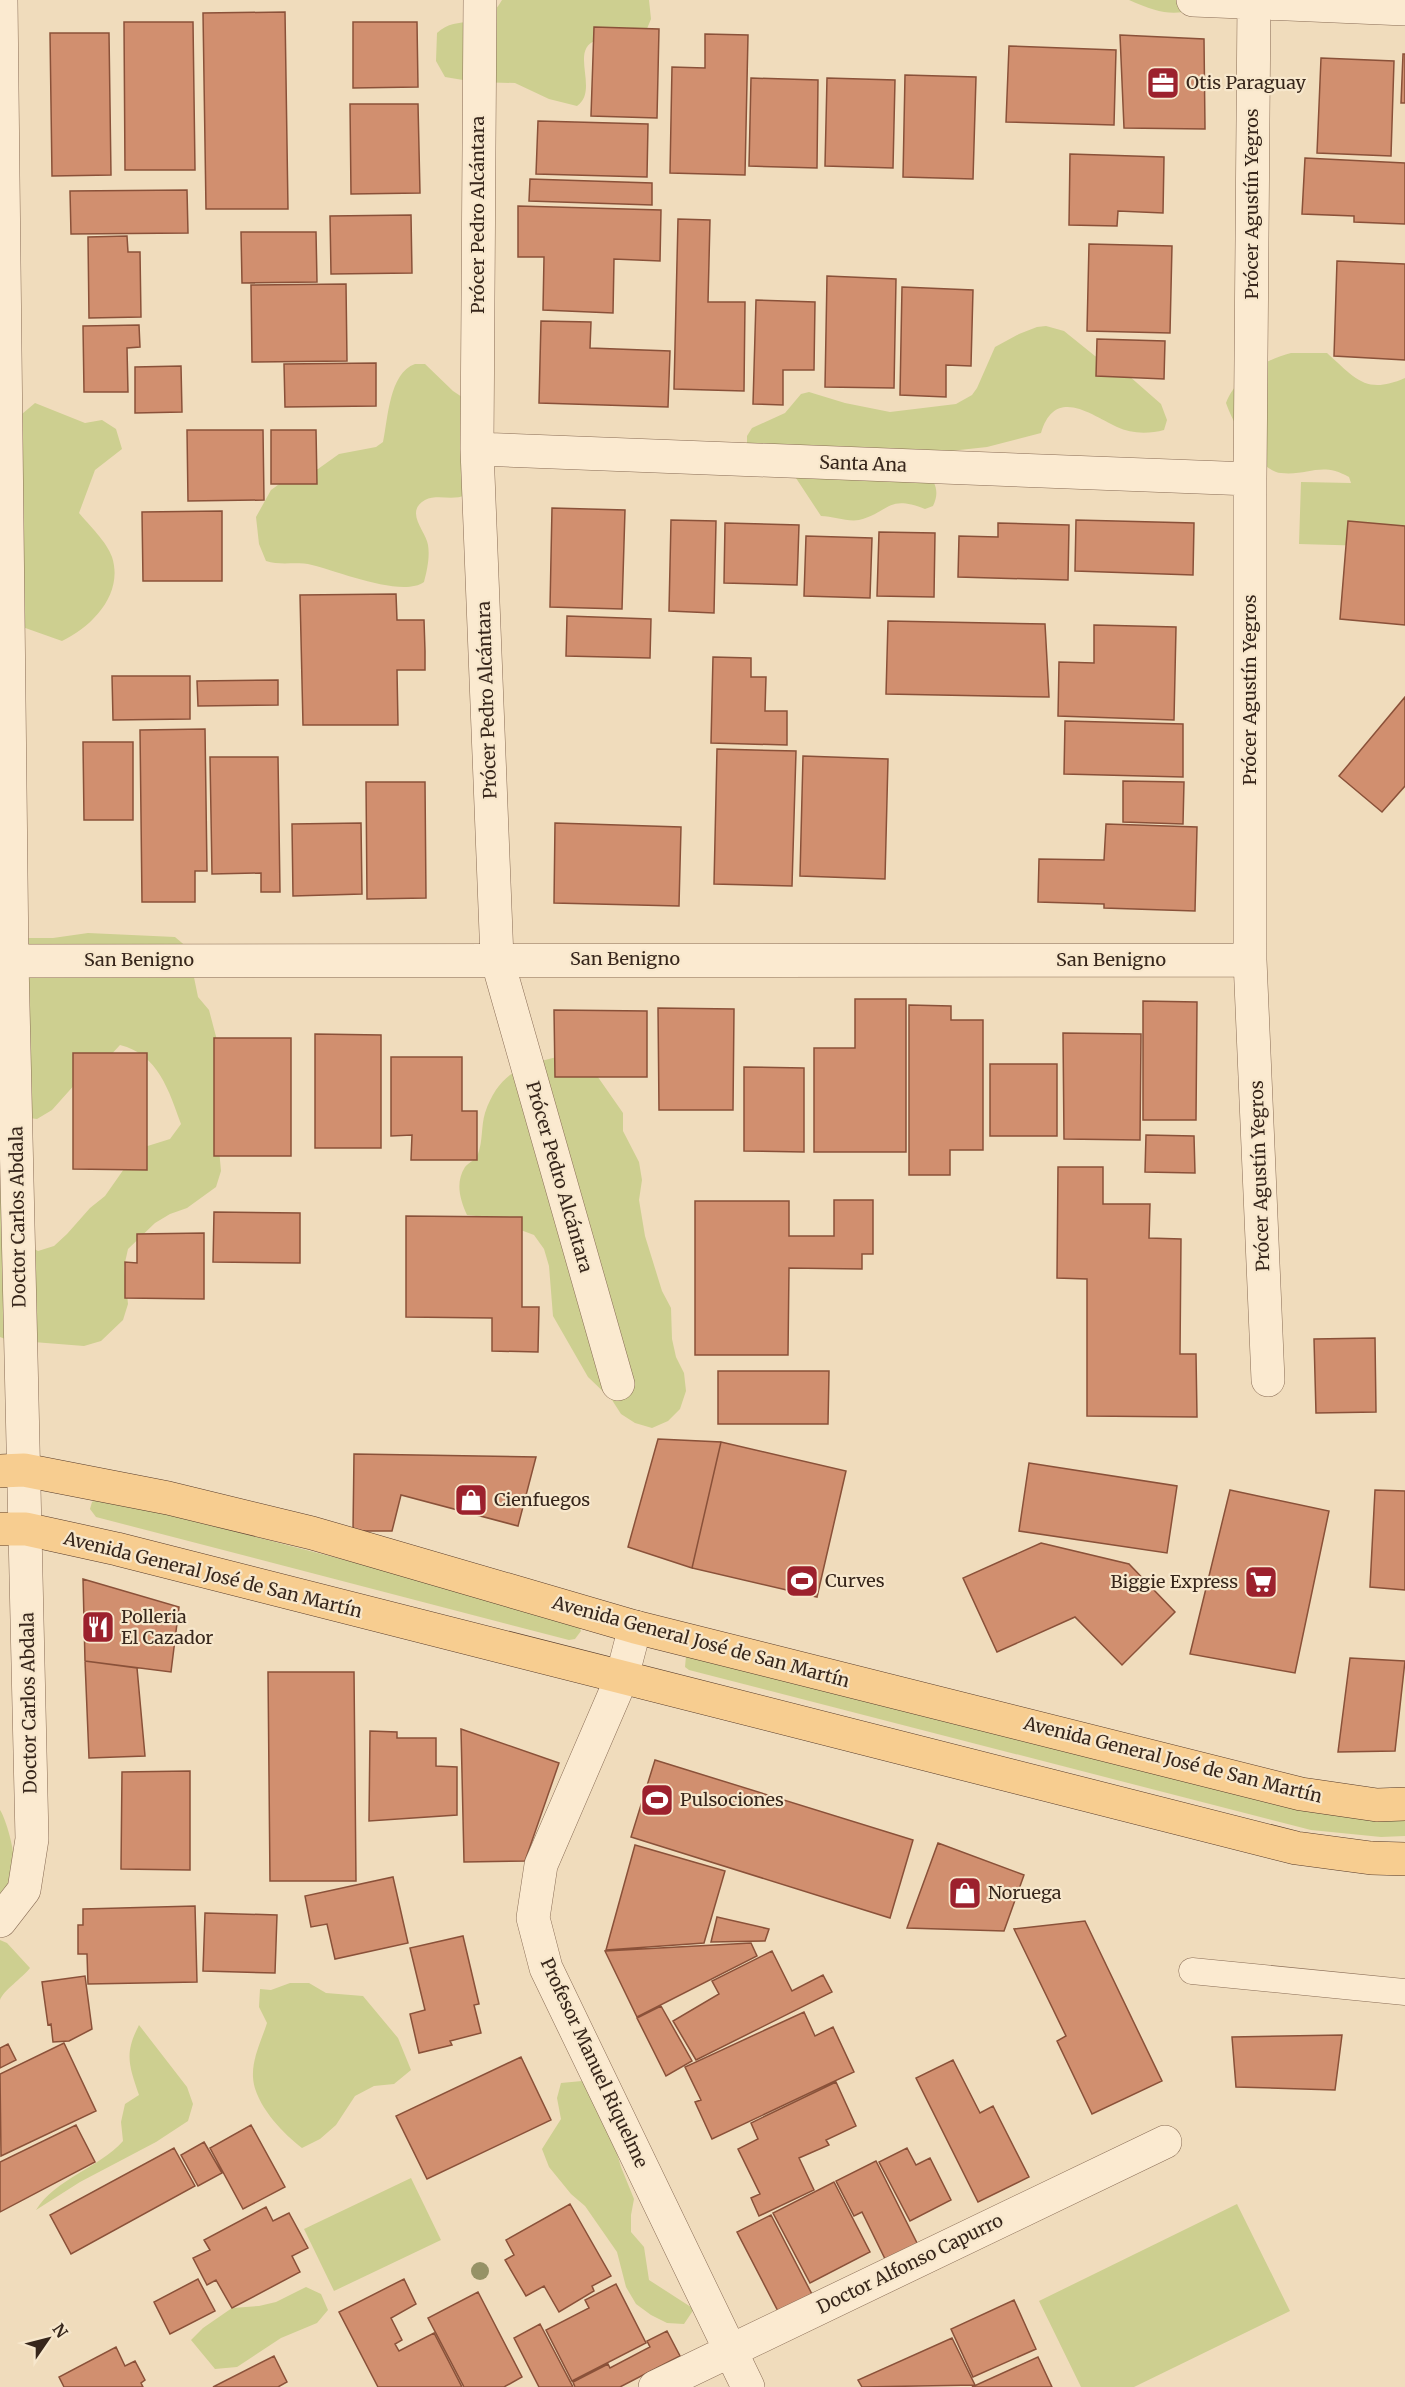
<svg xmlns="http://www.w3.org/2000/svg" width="1405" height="2387" viewBox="0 0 1405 2387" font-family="Merriweather,serif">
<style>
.green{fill:#cdcf90}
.building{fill:#d18f6f;stroke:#8a5139;stroke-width:1.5}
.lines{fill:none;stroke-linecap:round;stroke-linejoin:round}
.service-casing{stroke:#896c55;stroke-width:27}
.minor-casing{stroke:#896c55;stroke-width:34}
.primary-casing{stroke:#563a2a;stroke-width:34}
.service{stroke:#fbead0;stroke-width:26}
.minor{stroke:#fbead0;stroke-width:33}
.primary{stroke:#f7cd90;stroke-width:33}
.tree{fill:#969266}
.labels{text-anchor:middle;stroke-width:4.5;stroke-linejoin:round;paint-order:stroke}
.poi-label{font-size:18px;fill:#37261b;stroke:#f7e7cc;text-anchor:start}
.street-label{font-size:18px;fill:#37261b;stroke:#f7e7cc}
</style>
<rect width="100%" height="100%" fill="#f0dcbc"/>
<path class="green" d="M502,0h147l2,19 -7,17c-15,1 -33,-1 -47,4 -29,9 3,50 -20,66l-28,-7 -34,-16 -40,-1 -30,-5 -9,-16 1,-28c21,-20 47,0 65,-33z
M1129,0h89c-37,17 -51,17 -89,0z
M1046,326l18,5 31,25 25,12 41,36 6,16 -3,10c-15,4 -33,4 -47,-3 -26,-12 -62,-41 -76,6l-54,14 -46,5 -13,19c7,13 12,20 5,35l-8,3c-38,-15 -35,3 -66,11 -12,2 -26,-4 -38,-4l-29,-44 -45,-27v-9l5,-8 33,-15 16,-19 8,-2 36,11 45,9 66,-8 16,-9 5,-7 18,-41 24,-13 18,-7z
M1291,353h36c29,26 39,42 78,25v169l-106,-3 2,-62 50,1 -2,-6c-28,-16 -40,-1 -68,-4 -23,-2 -48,-50 -55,-70 10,-26 38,-43 65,-50z
M415,364h10l28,27 24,16 -11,88c-13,6 -29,-1 -41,5 -21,12 1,31 3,45 2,12 -1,26 -4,37 -22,16 -86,-11 -112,-17 -15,-4 -31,1 -46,-4l-7,-17 -3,-27 15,-27 29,-21h18l21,-15 37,-7 7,-5c5,-23 6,-69 32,-78z
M35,403l50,20 17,-3 14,9 6,20 -27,21 -16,43c10,12 28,29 33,44 12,37 -20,70 -50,84l-62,-22 22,-205z
M88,933l87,4 13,11 10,49 11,13 9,34 -2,72 5,55 -5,16 -29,21 -17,6 -15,9 -27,26 -4,18 4,37 -5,16 -22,21 -17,5 -76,-6 -8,-3v-153l8,10 15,49 15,8 16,-5 13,-12 23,-26 15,-12 33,-47 32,-10 11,-15c-12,-33 -23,-70 -61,-79l-12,13 -23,15 -33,37 -15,9 -37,-5 19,-176h34z
M561,1056l32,14 30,43v18l16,31 3,18 -3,20 6,36 17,55 9,17 1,31 4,18 8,16 2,18 -6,18 -12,12 -16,7 -17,-5 -14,-9 -9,-14 -24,-23 -35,-61 -4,-50 -5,-17 -10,-14 -48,-18 -19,-2c-7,-16 -12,-32 -2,-48 4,-5 11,-7 13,-13 5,-13 3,-28 7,-41 14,-41 37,-48 76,-57z
M101,1497l476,123 4,11 -6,8 -6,1 -473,-123 -6,-8 2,-7z
M686,1656l719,160v20l-24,1 -70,-7 -622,-160 -4,-3z
M0,1810c8,12 19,57 13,70 -3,7 -9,14 -13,20z
M0,1940l7,3 23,25c-8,10 -27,23 -30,32z
M290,1983h19l17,10 37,3 35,42 13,32 -17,14 -20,2 -19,10 -19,29 -16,14 -18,9c-20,-15 -48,-45 -49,-71 -1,-19 9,-38 14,-54l-8,-16 1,-18 11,1z
M139,2025l48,62 6,17 -5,17 -32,21 -76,40 -44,28c19,-31 63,-42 87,-69l-2,-19 4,-18 14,-9c-10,-30 -15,-41 0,-70z
M582,2081l16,9 23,77 13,32 -3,16v17l13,15 5,33 45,29 -10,15 -17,-1 -16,-8 -15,-11 -10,-17 -9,-35 -32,-46 -14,-12 -22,-27 -7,-18 19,-30 -4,-21 4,-15z
M411,2178l30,62 -107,51 -30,-62z
M1237,2204l53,107 -156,76h-53l-42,-86z
M306,2287l15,7 7,16 -11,13 -36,15 -44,29 -22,2 -24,-29 12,-12 29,-20 27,-2 17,-4z"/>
<path class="building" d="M285,12l3,197h-82l-3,-196z
M124,22h69l2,148h-70z
M353,22h64l1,65 -65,1z
M594,27l65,2 -2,89 -66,-2z
M50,33h59l2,142 -59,1z
M705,34l43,1 -3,140 -75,-2 2,-106 33,1z
M1120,35l84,4 1,90 -81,-1z
M1009,46l107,4 -2,75 -108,-3z
M1403,54h2v49h-4z
M1321,58l73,3 -3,95 -74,-3z
M905,75l71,2 -3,102 -70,-2z
M751,78l67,2 -1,88 -68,-2z
M827,78l68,2 -2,88 -68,-2z
M350,104h68l2,89 -69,1z
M538,121l110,3 -1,53 -111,-3z
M1070,154l94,3 -1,56 -45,-2 -1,15 -48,-1z
M1305,158l100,5v61l-51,-2v-6l-52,-2z
M530,179l122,4v22l-123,-4z
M187,190l1,43 -117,1 -1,-43z
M518,206l143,4 -1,51 -46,-2 -1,54 -70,-3 1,-53h-26z
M411,215l1,58 -81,1 -1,-58z
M678,219l32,1 -2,82h37l-1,89 -70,-2z
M241,232h75l1,50 -75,1z
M127,236l1,16h12l1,65 -52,1 -1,-81z
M1089,244l83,2 -2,87 -83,-2z
M1337,261l68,3v96l-71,-4z
M827,276l69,3 -2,109 -69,-1z
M346,284l1,77 -95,1 -1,-77z
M902,287l71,3 -2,76 -25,-1v32l-46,-2z
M756,300l59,2 -1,68h-31v35l-30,-1z
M541,321l50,1 -1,26 80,3 -2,56 -129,-4z
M139,325l1,22 -13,1 1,44h-44l-1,-66z
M1097,339l68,2 -1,38 -68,-3z
M376,363v43l-91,1 -1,-43z
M181,366l1,46 -47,1v-46z
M187,430h76l1,70 -76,1z
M271,430h45l1,54h-46z
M552,508l73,2 -3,99 -72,-2z
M222,511v70h-79l-1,-69z
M671,520l45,1 -2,92 -45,-2z
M1076,520l118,3 -1,52 -118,-4z
M1348,521l57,5v99l-65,-6z
M725,523l74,2 -2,60 -73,-2z
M998,523l71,2 -1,55 -110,-3 1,-41 39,1z
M879,532l56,1 -1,64 -57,-1z
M806,536l66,2 -2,60 -66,-2z
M396,594l1,26h27l1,31v19h-28l1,55h-95l-3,-130z
M567,616l84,3 -1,39 -84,-2z
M888,621l157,3 4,73 -163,-3z
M1094,625l82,2 -2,93 -116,-4 1,-54 35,1z
M713,657l38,1v19h15l-1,34h22v34l-76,-2z
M112,676h78v43l-77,1z
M278,680v25l-80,1 -1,-25z
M1405,697v89l-23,26 -43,-36z
M1065,721l118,3v53l-119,-3z
M205,729l2,142h-12v31h-53l-2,-172z
M83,742h50v78h-49z
M717,749l79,2 -4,135 -78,-2z
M803,756l85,3 -3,120 -85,-3z
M210,757h68l2,135h-19v-19l-49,1z
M1123,781l61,1 -1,42 -60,-2z
M366,782h59l1,116 -59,1z
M361,823l1,71 -69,2 -1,-72z
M555,823l126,4 -2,79 -125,-3z
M1106,824l91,3 -2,84 -91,-3v-4l-66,-2 1,-43 65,1z
M855,999h51v153h-92v-104h41z
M1143,1001l54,1 -1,118h-53z
M909,1005l42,1v14h32v130h-33v25h-41z
M658,1008l76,1 -1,101h-74z
M554,1010l93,1v66h-92z
M1063,1033l78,1 -1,106 -76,-1z
M315,1034l66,1v113h-66z
M214,1038h77v118h-77z
M73,1053h74v117l-74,-1z
M391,1057h71v54h15v49h-66l1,-25 -21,1z
M990,1064h67v72h-67z
M744,1067l60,1v84l-60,-1z
M1146,1135l48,1 1,37 -50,-1z
M1058,1167h45v37h47l-1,34 32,1 -1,115h16l1,63 -110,-1v-137l-30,-1z
M834,1200h39v54h-11v15l-73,-1 -1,87h-93v-154h94v35h45z
M214,1212l86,1v50l-87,-1z
M406,1216l116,1v90h17l-1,45 -46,-1v-33l-86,-1z
M204,1233v66l-79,-1v-36l12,1v-29z
M1375,1338l1,74 -60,1 -2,-74z
M718,1371h111l-1,53h-110z
M658,1439l63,3 -29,126 -64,-21z
M721,1442l125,29 -29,126 -125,-29z
M354,1454l182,3 -18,69 -117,-31 -9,36h-39z
M1029,1463l148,23 -10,67 -148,-22z
M1230,1490l99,21 -34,162 -105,-19z
M1375,1490l30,1v99l-35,-3z
M1041,1543l88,21 46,48 -53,53 -47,-48 -78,35 -34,-74z
M83,1579l96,28 -8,65 -86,-11z
M1350,1658l55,3 -10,90 -57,1z
M85,1661l52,7 8,88 -56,2z
M268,1672h86l2,209h-86z
M461,1729l98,34 -34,98 -61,1z
M370,1731l27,1v6h39v28l21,1v48l-88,6z
M655,1760l258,80 -23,78 -259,-81z
M190,1771v99l-69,-1 1,-97z
M938,1843l86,32 -20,56 -97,-3z
M635,1845l90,26 -21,72 -98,7z
M393,1877l15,66 -73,16 -8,-35 -16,3 -6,-31z
M195,1906l2,76 -109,2 -1,-30h-9v-29h5v-16z
M205,1913l72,2 -2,58 -72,-2z
M717,1917l52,12 -4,12 -54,1z
M1085,1921l77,160 -70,33 -35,-73 9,-5 -52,-107z
M463,1936l16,68 -5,1 7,28 -31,8 2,4 -33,8 -9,-39 15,-4 -15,-62z
M751,1943l6,13 -120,61 -32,-66z
M772,1951l20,40 31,-16 9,17 -136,68 -23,-39 46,-27 -7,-13z
M85,1976l7,53 -23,12 -16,1 -2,-18 -3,1 -6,-43z
M661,2006l31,55 -26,15 -29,-58z
M804,2012l11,24 18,-9 21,45 -142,67 -17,-37 6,-2 -16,-33z
M1342,2035l-7,55 -99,-3 -4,-50z
M64,2043l32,68 -95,45 -1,-82z
M8,2044l8,16 -16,8v-20z
M521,2057l30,63 -124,59 -31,-63z
M953,2060l27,53 13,-7 36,71 -51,25 -62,-124z
M836,2082l20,44 -30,14 3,5 -30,13 15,32 -55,26 -8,-18 9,-4 -22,-45 20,-10 -7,-16z
M76,2125l19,37 -95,50v-50z
M251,2125l34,62 -42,22 -33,-61z
M204,2142l18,31 -24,13 -17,-31z
M174,2148l21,38 -124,68 -21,-39z
M907,2148l9,17 14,-7 21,42 -41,21 -31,-59z
M876,2161l45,90 -32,16 -27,-55 -8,4 -18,-35z
M834,2182l36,70 -60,31 -37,-70z
M570,2204l41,72 -19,10 2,5 -35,21 -15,-26 -18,10 -21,-36 9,-5 -8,-15z
M266,2207l7,14 16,-8 19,35 -16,8 8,16 -68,36 -16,-28 -9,5 -14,-27 17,-8 -6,-10z
M771,2215l44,85 -34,17 -44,-85z
M198,2279l17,32 -45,23 -16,-32z
M404,2279l12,25 -25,14 11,22 -7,4 4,7 35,-18 28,54h-84l-39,-75z
M616,2284l30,59 -74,38 -26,-51 43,-22 -4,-8z
M478,2292l44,85 -18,10h-40l-36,-69z
M1014,2300l22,49 -63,28 -22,-48z
M540,2324l33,63h-34l-25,-49z
M667,2331l13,25 -60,31h-45l-2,-5 35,-18 2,4 40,-21 -3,-6z
M952,2338l23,47 -113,2 -4,-7z
M116,2347l9,19 10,-5 10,19 -4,3 2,4h-79l-5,-10z
M274,2356l13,26 -9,5h-65z
M1038,2357l14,30h-80z"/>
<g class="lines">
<g class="service-casing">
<path id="service" d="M1192,1971l213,21"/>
</g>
<g class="minor-casing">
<path id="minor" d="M480,0l-3,449 20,510 121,425
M1193,0l212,9
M1254,0l-4,479v481l18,420
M477,449l773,30
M0,961l1250,-1
M635,1627l-13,50 -81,188 -8,53 13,50 202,419
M0,1921l24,-31 8,-51 -20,-878 -11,-961
M655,2387l510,-245"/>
</g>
<g class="primary-casing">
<path id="primary" d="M0,1471l24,-1 144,28 144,35 323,94 666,167 76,11 28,-1
M0,1529h26l91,20 1179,299 75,10 34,1"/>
</g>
<use href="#service" class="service"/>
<use href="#minor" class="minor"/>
<use href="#primary" class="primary"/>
</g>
<circle class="tree" cx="480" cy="2271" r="9"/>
<defs>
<g id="office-square" transform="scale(1.725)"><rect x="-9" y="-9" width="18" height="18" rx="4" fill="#9c212d" stroke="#f7e7cc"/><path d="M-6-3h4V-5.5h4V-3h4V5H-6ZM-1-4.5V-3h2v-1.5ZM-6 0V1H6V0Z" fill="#fff"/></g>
<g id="shop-square" transform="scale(1.725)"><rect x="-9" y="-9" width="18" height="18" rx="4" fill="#9c212d" stroke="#f7e7cc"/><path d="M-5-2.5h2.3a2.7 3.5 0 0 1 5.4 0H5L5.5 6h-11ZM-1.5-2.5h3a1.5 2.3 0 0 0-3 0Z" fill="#fff"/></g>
<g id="stadium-square" transform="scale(1.725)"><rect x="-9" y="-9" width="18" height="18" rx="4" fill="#9c212d" stroke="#f7e7cc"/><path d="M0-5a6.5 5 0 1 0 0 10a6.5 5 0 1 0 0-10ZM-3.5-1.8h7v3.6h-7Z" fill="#fff"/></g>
<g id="supermarket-square" transform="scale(1.725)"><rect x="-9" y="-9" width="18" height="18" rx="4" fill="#9c212d" stroke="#f7e7cc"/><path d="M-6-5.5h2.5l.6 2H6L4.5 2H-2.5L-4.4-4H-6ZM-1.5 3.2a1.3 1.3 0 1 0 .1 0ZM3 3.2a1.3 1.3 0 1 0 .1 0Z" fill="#fff"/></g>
<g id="restaurant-square" transform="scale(1.725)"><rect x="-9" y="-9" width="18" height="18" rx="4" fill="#9c212d" stroke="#f7e7cc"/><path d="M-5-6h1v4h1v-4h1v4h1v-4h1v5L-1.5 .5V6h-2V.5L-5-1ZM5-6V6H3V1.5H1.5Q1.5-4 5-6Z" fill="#fff"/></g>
</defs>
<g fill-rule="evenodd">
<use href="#office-square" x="1163" y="83"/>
<use href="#shop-square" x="471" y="1500"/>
<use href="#stadium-square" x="802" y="1581"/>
<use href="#supermarket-square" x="1261" y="1582"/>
<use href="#restaurant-square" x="98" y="1627"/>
<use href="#stadium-square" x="657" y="1800"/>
<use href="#shop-square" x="965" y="1893"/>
</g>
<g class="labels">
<g class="poi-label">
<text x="1186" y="89">Otis Paraguay</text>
<text x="494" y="1506">Cienfuegos</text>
<text x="825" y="1587">Curves</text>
<text x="1238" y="1588" text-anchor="end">Biggie Express</text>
<text x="121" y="1623">Polleria<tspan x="121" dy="21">El Cazador</tspan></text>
<text x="680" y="1806">Pulsociones</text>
<text x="988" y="1899">Noruega</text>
</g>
<g class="street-label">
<text transform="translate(1252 204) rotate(-90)" y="6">Prócer Agustín Yegros</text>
<text transform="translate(478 215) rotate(-90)" y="6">Prócer Pedro Alcántara</text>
<text transform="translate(863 464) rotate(2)" y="6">Santa Ana</text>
<text transform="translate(1250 690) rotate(-90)" y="6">Prócer Agustín Yegros</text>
<text transform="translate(487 700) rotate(-92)" y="6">Prócer Pedro Alcántara</text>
<text x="625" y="965">San Benigno</text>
<text x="139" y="966">San Benigno</text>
<text x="1111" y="966">San Benigno</text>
<text transform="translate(1260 1176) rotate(-92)" y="6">Prócer Agustín Yegros</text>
<text transform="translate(559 1177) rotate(74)" y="6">Prócer Pedro Alcántara</text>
<text transform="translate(18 1217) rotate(-91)" y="6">Doctor Carlos Abdala</text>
<text transform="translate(213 1575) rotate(14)" y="6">Avenida General José de San Martín</text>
<text transform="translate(701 1642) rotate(15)" y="6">Avenida General José de San Martín</text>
<text transform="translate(29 1703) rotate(-91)" y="6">Doctor Carlos Abdala</text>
<text transform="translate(1173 1760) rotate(14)" y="6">Avenida General José de San Martín</text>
<text transform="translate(594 2063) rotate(65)" y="6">Profesor Manuel Riquelme</text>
<text transform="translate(910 2264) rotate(-26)" y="6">Doctor Alfonso Capurro</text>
</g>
</g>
<g transform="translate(48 2339) rotate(55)" stroke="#f7e7cc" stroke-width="4.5" paint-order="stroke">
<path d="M0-4.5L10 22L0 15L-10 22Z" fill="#37261b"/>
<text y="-9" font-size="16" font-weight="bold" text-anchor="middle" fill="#37261b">N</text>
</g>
</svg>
